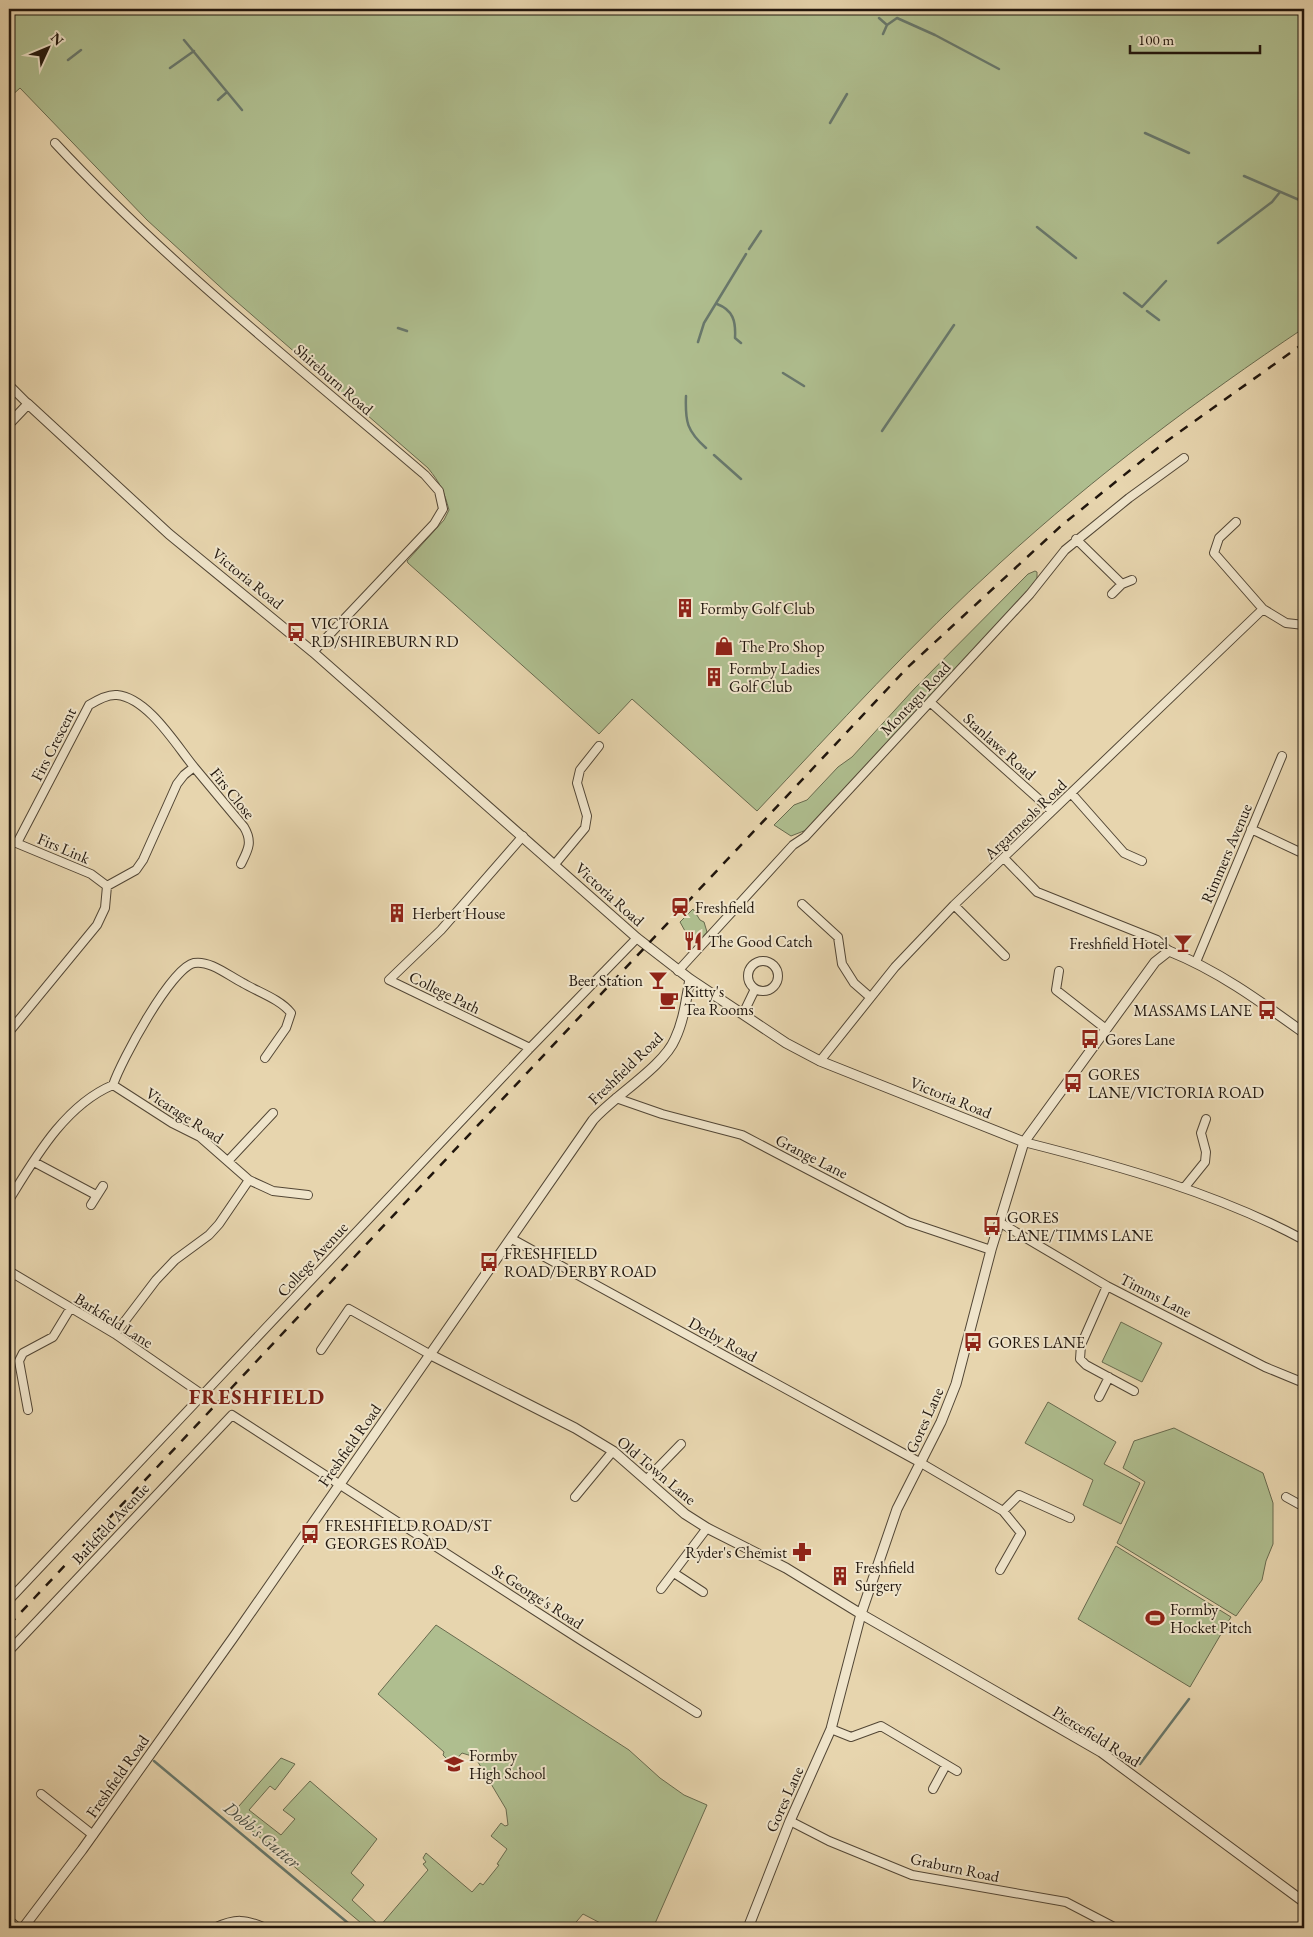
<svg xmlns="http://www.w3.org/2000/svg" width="1313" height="1937" viewBox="0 0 1313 1937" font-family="'EB Garamond',serif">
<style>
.green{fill:#afbe8f;stroke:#686a4e}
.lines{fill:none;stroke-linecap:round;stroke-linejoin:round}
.stream{stroke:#68786c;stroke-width:2.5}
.minor-casing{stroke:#524635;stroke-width:10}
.tertiary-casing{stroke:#524635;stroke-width:11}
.minor{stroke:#efe4ca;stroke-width:8}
.tertiary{stroke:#efe4ca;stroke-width:9}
.rail{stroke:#21160d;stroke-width:2.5;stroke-dasharray:9 9;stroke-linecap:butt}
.labels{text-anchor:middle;stroke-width:4;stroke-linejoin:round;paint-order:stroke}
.street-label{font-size:16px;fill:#21160d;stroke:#efe4ca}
.poi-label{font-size:16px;fill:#21160d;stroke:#efe4ca;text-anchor:start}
.water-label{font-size:18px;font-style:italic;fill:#4a4f45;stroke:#efe4ca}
.district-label{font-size:21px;font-weight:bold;letter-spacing:1px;fill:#7a1f14;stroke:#efe4ca}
</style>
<rect width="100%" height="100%" fill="#e7d5ae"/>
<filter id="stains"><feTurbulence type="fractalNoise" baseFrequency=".004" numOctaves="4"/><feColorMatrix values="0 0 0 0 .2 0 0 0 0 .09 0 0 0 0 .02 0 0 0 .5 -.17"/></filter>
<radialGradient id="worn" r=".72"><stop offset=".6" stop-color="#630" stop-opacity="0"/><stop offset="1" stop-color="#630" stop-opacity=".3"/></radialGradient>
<path class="green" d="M9,9h1295v319c-106,71 -209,148 -304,235 -86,78 -163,163 -243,248l-125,-112 -33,35 -191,-171 -1,-2 37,-41 5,-10c-5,-19 -9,-27 -21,-42l-199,-173 -82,-75 -127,-132 -11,10z
M1035,571l2,1v9l-223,246 -23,9 -17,-11 20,-20 13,-5 31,-33 14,-10 63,-69 113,-114z
M693,909l7,11 4,2 3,10 -8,9 -6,-5 -3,4 -10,-18z
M1121,1322l41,21 -20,39 -40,-20z
M1048,1402l68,40 -12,22 36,19 -19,41 -38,-19 10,-25 -68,-37z
M1174,1428l89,45 10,30v41l-7,17 -4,19 -26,36 -119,-73 28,-61 -22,-14 11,-27z
M1116,1546l115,71 -41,70 -112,-68z
M436,1625l193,125 31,28 24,17 23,10 -54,123h-43l-27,-14 -12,14h-204l-135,-114 49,-56 14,6 -20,26 -5,-4 -21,24 32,25 14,-16 -12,-9 27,-29 67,58 -26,34 13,12 -12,15 28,26 48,-56 -5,-6 3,-2 -3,-4 3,-5 46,39 8,-9 3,2 16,-20 -2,-1 10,-15 -16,-13 10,-13 4,3 3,-1 -2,-16 -31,-52 -13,-4 -10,11 -9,-9 1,-3 -66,-58z"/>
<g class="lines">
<path class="stream" d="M867,9l4,3
M879,18l8,7
M883,34l4,-9 10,-7 38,17 64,34
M184,40l58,70
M68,60l13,-10
M170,68l24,-17
M218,100l9,-8
M830,123l17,-29
M1145,133l44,20
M1244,176l60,26
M1037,227l39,31
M1218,243l54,-41 8,-10
M749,249l12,-18
M1124,293l18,14 24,-26
M717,304c16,6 19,17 18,34l6,5
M1147,311l12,9
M398,328l9,3
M698,342l6,-19 42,-69
M783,373l21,13
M686,396c-1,26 1,35 20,52
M882,431l72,-106
M714,455l27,24
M154,1761l200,167
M1140,1764l49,-65"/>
<g class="minor-casing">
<path id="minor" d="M55,143c113,121 245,225 370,332l14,16 4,18 -9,15 -121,128
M9,385l19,19
M1236,522l-17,16 -5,15 49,56 23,14 18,2
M1076,539l46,45 -10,10
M1122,584l10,-4
M930,702l122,109
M194,767l50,60c9,15 4,23 -3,37
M1071,793l53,60 18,8
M1251,829l53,25
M523,836l-82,94 -52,50 141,68
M9,840l82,34 16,12
M17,843l72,-138c8,-5 19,-11 28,-10 31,3 59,50 77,72l-10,8 -7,9 -34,76 -7,10 -29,16
M1004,858l33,34 120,48 12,11
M555,864l30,-36 2,-12 -10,-33 3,-13 19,-24
M802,904l36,33 4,27 12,19 16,14
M954,905l51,51
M748 976a15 15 0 1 1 30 0a15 15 0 1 1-30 0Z
M1196,962l86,-206
M678,971l115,-126 12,-8 225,-243 35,-44 64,-52 55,-40
M1059,971l-3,19 50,39
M743,1014l12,-25
M9,1032l88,-107 8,-17 2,-22
M820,1061l75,-94 59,-62 309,-296
M113,1085c8,-24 58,-117 81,-122 16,-3 35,13 49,20 15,9 37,16 48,30l-5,15 -21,30
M616,1098l46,16 80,21 166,87 83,28
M1024,1142c95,24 193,51 280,98
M229,1160l44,-47
M34,1162l62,33
M249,1180l24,11 35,4
M1184,1188l21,-26 1,-10 -5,-19 5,-14
M9,1200c26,-42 56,-95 104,-115l59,38 28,14 49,43 -30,44 -10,11 -34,25 -19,20 -41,54
M91,1205l12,-19
M999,1222l108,64 158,81 39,16
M512,1239l409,224 82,48 18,22 -21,37
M9,1271l106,63 88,61
M1107,1286l-26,59 -1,14 6,6 48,26
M321,1350l28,-41 82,46
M1099,1397l10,-20
M28,1410l-9,-49 4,-8 30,-16 17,-28
M646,1480l35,-36
M575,1497l38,-46
M1286,1497l18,10
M1003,1511l16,-16 51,23
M674,1573l29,19
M661,1589l46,-61
M9,1600l521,-552 107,-110
M9,1651l223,-236 350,226 115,72
M831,1729l20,8 30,-11 76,45
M933,1789l13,-24
M41,1794l52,41
M790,1821l39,20 83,34 154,27 50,26
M9,1920l9,8
M214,1928c22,-10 31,-9 52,0"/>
</g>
<g class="tertiary-casing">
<path id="tertiary" d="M9,424l19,-20 141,130 144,118 324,286 53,41 96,64 34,18 204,81
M431,1355l144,73 38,23 72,63 22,14 79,40 75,46 240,138 203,150
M23,1928l59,-78 151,-212 360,-518c21,-24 71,-54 82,-81 9,-19 11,-39 15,-60
M748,1928l42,-107 41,-92 30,-115 36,-105 44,-87 15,-38 35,-134 33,-108 131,-180 14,-11c50,20 92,51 135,82"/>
</g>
<use href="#minor" class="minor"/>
<use href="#tertiary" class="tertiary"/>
<path class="rail" d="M9,1625l899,-958 154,-142 102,-82 140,-100"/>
</g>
<defs>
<g id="building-bare" transform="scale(1.5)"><path d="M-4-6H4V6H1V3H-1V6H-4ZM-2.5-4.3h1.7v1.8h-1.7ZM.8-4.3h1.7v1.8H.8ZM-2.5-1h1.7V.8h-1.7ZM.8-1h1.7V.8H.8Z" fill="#8f2418" stroke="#efe4ca" stroke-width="2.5" paint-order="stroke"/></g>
<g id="bus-bare" transform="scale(1.5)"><path d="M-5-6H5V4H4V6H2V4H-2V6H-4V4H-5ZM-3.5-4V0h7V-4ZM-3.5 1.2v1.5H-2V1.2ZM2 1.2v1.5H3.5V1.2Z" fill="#8f2418" stroke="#efe4ca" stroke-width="2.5" paint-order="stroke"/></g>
<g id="shop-bare" transform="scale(1.5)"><path d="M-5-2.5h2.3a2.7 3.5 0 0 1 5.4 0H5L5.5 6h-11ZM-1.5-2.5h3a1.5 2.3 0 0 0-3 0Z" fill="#8f2418" stroke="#efe4ca" stroke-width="2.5" paint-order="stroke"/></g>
<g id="station-bare" transform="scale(1.5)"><path d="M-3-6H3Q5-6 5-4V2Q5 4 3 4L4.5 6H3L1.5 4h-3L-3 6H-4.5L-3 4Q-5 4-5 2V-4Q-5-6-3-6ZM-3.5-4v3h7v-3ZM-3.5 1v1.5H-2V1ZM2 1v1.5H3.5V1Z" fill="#8f2418" stroke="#efe4ca" stroke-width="2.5" paint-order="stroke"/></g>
<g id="restaurant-bare" transform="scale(1.5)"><path d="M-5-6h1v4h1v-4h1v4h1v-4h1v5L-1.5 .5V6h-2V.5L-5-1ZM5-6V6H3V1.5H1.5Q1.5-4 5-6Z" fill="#8f2418" stroke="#efe4ca" stroke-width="2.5" paint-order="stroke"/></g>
<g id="bar-bare" transform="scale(1.5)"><path d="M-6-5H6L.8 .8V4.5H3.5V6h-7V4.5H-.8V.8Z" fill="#8f2418" stroke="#efe4ca" stroke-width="2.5" paint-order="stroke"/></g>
<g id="cafe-bare" transform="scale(1.5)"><path d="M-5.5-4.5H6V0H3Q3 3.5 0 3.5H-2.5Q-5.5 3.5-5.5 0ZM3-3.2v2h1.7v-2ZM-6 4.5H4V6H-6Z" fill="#8f2418" stroke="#efe4ca" stroke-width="2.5" paint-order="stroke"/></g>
<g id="pharmacy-bare" transform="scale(1.5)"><path d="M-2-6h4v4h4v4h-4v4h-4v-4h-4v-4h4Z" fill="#8f2418" stroke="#efe4ca" stroke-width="2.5" paint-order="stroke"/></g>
<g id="stadium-bare" transform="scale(1.5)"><path d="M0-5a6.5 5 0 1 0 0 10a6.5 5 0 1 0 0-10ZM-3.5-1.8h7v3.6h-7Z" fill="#8f2418" stroke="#efe4ca" stroke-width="2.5" paint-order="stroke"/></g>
<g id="school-bare" transform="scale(1.5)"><path d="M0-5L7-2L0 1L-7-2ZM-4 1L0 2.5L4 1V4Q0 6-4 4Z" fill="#8f2418" stroke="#efe4ca" stroke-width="2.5" paint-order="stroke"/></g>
</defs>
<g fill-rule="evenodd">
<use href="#building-bare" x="685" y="608"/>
<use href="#bus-bare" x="296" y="632"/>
<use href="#shop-bare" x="724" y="646"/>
<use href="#building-bare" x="714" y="677"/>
<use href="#station-bare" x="680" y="907"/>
<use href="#building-bare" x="397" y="913"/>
<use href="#restaurant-bare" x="693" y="941"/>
<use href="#bar-bare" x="1183" y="943"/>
<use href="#bar-bare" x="658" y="980"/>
<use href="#cafe-bare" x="669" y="1000"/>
<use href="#bus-bare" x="1267" y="1010"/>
<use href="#bus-bare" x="1090" y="1039"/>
<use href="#bus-bare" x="1073" y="1083"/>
<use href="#bus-bare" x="992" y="1226"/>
<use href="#bus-bare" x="489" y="1262"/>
<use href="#bus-bare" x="973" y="1342"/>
<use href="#bus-bare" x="310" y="1534"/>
<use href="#pharmacy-bare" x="802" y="1552"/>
<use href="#building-bare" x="840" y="1576"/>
<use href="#stadium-bare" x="1155" y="1618"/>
<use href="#school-bare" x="454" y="1764"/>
</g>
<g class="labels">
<g class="street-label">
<text transform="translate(334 379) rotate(41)" y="6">Shireburn Road</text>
<text transform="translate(248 578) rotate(39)" y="6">Victoria Road</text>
<text transform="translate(915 698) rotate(-47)" y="6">Montagu Road</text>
<text transform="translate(53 744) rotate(-63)" y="6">Firs Crescent</text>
<text transform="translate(1000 746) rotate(42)" y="6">Stanlawe Road</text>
<text transform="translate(233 793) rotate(51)" y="6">Firs Close</text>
<text transform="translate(1025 819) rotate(-44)" y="6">Argarmeols Road</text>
<text transform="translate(64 848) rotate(23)" y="6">Firs Link</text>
<text transform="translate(1226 853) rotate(-67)" y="6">Rimmers Avenue</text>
<text transform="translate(610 894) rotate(42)" y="6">Victoria Road</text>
<text transform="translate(445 992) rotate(26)" y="6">College Path</text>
<text transform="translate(625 1068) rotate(-44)" y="6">Freshfield Road</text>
<text transform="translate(951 1097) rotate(22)" y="6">Victoria Road</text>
<text transform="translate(185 1115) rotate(33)" y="6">Vicarage Road</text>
<text transform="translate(812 1156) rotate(27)" y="6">Grange Lane</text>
<text transform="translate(312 1259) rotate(-47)" y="6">College Avenue</text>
<text transform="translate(1156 1295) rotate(27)" y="6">Timms Lane</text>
<text transform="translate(114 1320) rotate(32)" y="6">Barkfield Lane</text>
<text transform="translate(723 1339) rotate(29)" y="6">Derby Road</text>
<text transform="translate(924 1420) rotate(-66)" y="6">Gores Lane</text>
<text transform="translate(349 1445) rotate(-55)" y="6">Freshfield Road</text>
<text transform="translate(657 1470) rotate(40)" y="6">Old Town Lane</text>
<text transform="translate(110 1523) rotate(-47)" y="6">Barkfield Avenue</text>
<text transform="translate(538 1596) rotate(33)" y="6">St George's Road</text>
<text transform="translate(1097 1736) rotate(32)" y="6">Piercefield Road</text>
<text transform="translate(117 1776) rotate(-55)" y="6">Freshfield Road</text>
<text transform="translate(784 1799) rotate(-66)" y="6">Gores Lane</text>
<text transform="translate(955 1867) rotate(12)" y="6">Graburn Road</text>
</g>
<g class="poi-label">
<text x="700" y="614">Formby Golf Club</text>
<text x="311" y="629">VICTORIA<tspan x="311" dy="18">RD/SHIREBURN RD</tspan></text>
<text x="739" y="652">The Pro Shop</text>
<text x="729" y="674">Formby Ladies<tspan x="729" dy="18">Golf Club</tspan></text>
<text x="695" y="913">Freshfield</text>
<text x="412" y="919">Herbert House</text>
<text x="708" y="947">The Good Catch</text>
<text x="1168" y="949" text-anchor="end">Freshfield Hotel</text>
<text x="643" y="986" text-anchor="end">Beer Station</text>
<text x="684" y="997">Kitty's<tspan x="684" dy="18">Tea Rooms</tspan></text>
<text x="1252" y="1016" text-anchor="end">MASSAMS LANE</text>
<text x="1105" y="1045">Gores Lane</text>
<text x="1088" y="1080">GORES<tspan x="1088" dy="18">LANE/VICTORIA ROAD</tspan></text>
<text x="1007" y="1223">GORES<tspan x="1007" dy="18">LANE/TIMMS LANE</tspan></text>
<text x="504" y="1259">FRESHFIELD<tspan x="504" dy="18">ROAD/DERBY ROAD</tspan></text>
<text x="988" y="1348">GORES LANE</text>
<text x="325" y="1531">FRESHFIELD ROAD/ST<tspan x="325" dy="18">GEORGES ROAD</tspan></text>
<text x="787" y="1558" text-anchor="end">Ryder's Chemist</text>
<text x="855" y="1573">Freshfield<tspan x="855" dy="18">Surgery</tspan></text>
<text x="1170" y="1615">Formby<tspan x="1170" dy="18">Hocket Pitch</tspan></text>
<text x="469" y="1761">Formby<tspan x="469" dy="18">High School</tspan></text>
</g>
<g class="water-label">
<text transform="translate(262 1835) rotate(40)" y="6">Dobb's Gutter</text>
</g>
<g class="district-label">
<text x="257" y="1404">FRESHFIELD</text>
</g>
</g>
<rect width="1313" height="1937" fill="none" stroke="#e7d5ae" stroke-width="30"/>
<rect x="10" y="10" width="1293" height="1917" fill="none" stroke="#21160d" stroke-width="2.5"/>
<rect x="15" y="15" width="1283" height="1907" fill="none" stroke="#21160d"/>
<g transform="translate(48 48) rotate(46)" stroke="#efe4ca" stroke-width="4" paint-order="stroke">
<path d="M0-4L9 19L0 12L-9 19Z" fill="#21160d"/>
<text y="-8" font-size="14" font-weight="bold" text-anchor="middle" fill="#21160d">N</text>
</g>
<path d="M1130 45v8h130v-8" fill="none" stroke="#21160d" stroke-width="2.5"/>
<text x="1138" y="45" font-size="15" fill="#21160d" stroke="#efe4ca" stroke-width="4" paint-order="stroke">100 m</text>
<rect width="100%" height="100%" filter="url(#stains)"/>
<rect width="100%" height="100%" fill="url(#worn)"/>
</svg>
